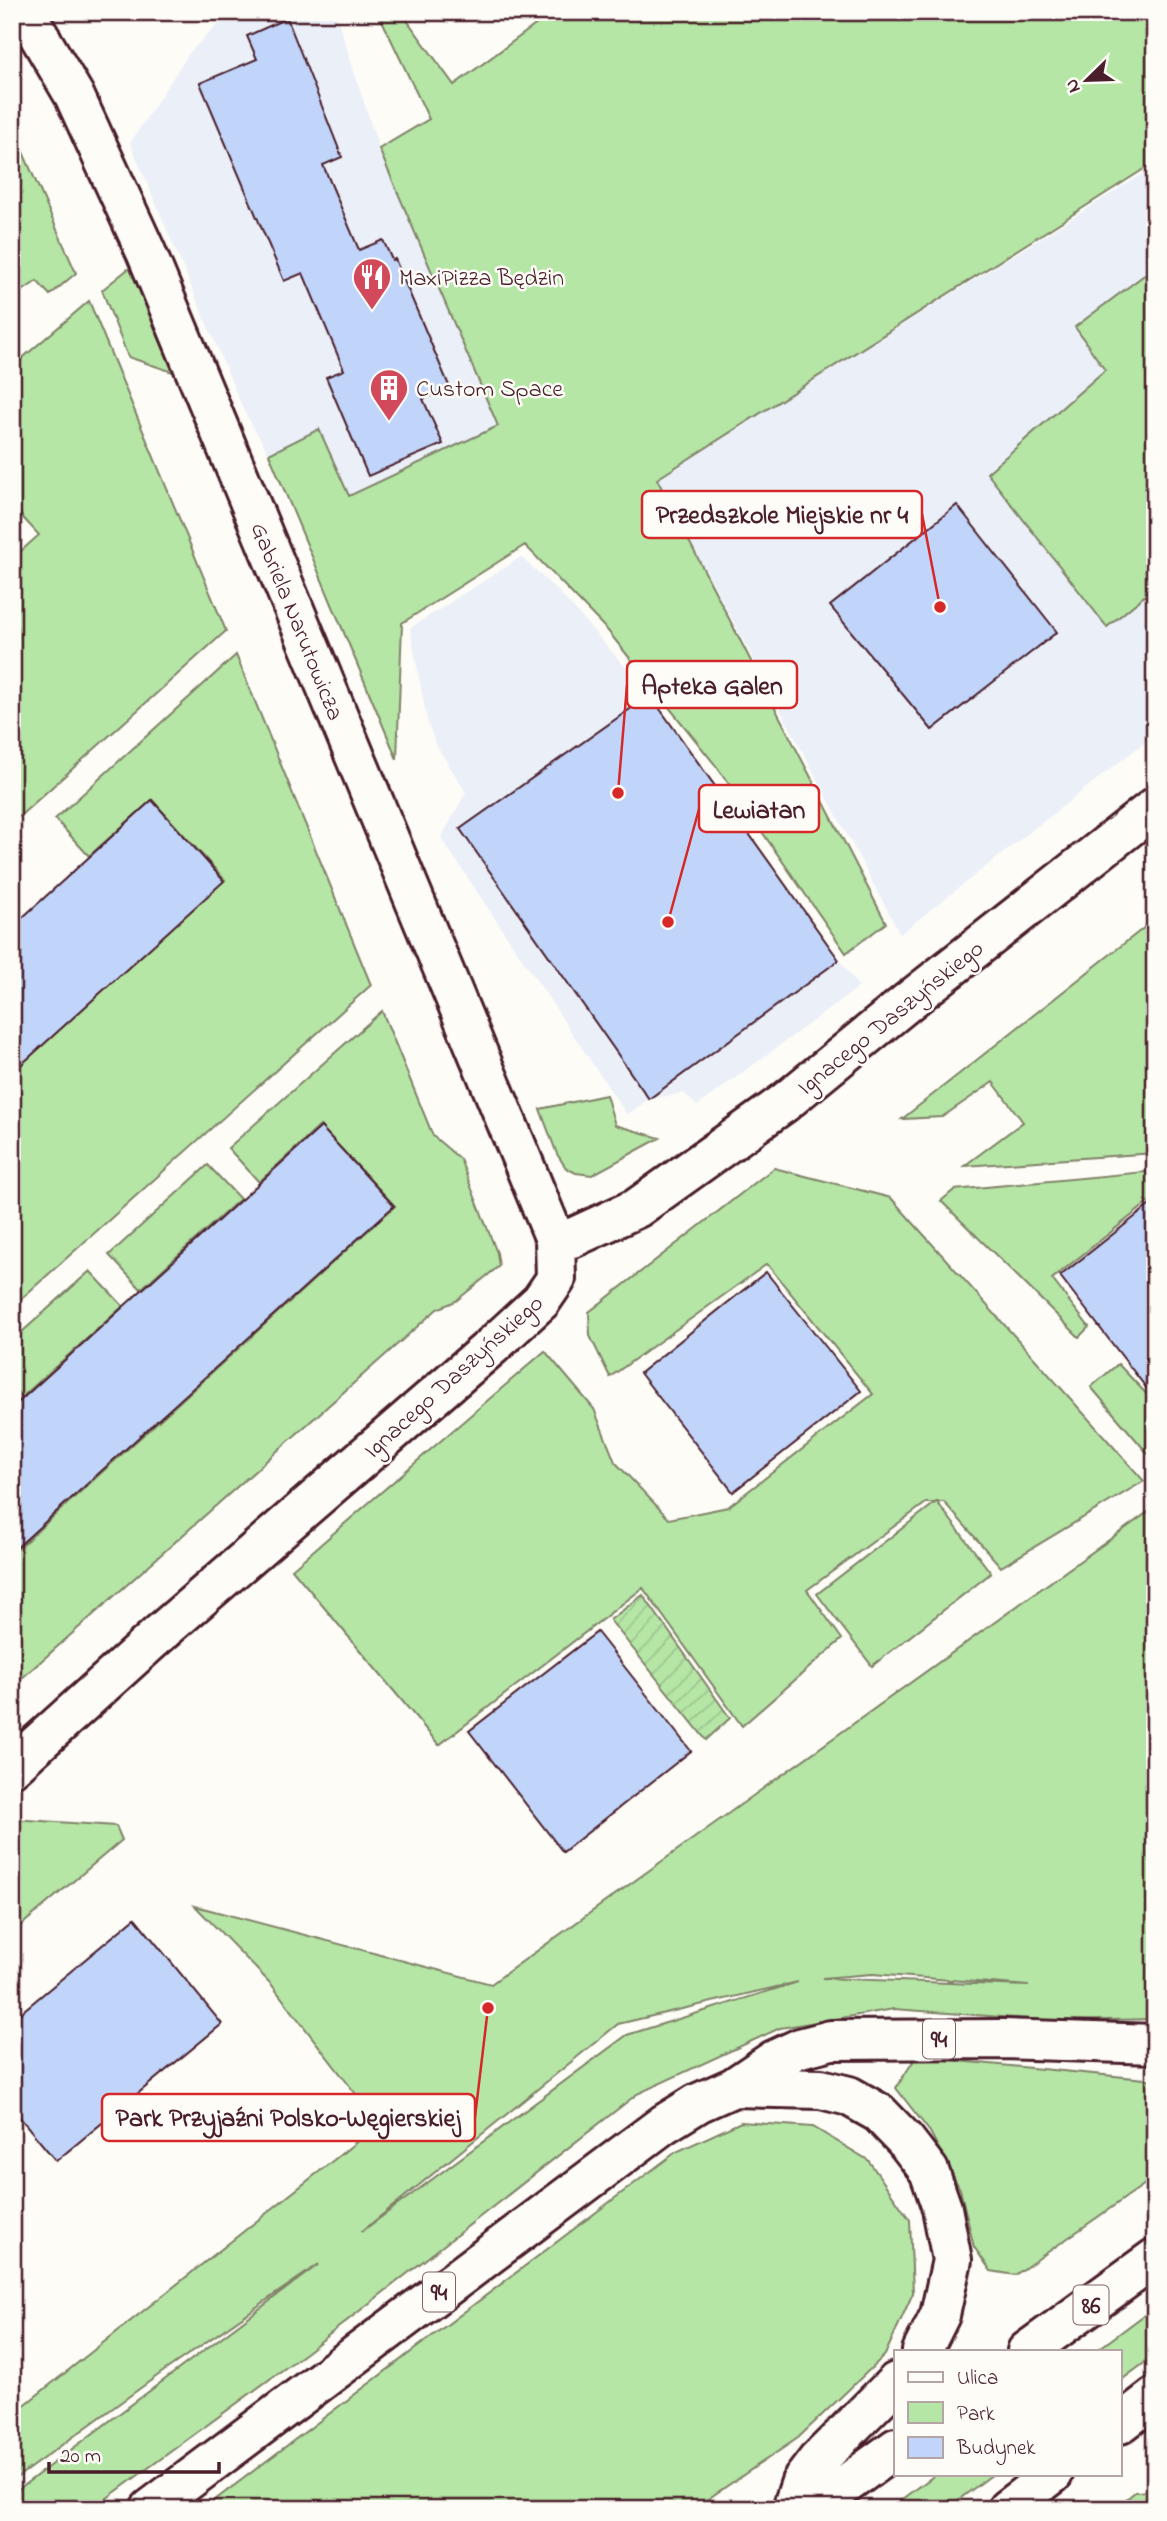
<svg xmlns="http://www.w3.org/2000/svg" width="1167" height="2521" viewBox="0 0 1167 2521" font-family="'Indie Flower',sans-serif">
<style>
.built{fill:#ebf0f8}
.green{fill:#b5e6a6;stroke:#808268;stroke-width:2;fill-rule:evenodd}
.garden{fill:url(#garden-furrows);stroke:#808268;stroke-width:2}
.building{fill:#c1d5fa;stroke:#4a1f2b;stroke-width:2}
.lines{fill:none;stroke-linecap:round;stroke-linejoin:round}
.minor-casing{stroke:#4a1f2b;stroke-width:44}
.primary-casing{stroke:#4a1f2b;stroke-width:44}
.minor{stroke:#fdfcf7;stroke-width:38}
.primary{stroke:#fdfcf7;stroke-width:38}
.labels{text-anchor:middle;stroke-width:5;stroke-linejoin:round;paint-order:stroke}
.shield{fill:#fdfcf7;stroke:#806168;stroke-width:2}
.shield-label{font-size:23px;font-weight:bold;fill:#4a1f2b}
.poi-label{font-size:24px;fill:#4a1f2b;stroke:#fdfcf7;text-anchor:start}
.street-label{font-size:24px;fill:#4a1f2b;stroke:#fdfcf7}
.leader{fill:none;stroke:#d62828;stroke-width:2.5}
.callout-dot{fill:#d62828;stroke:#fdfcf7;stroke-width:2.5}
.callout{fill:#fdfcf7;stroke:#d62828;stroke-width:2.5}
.callout-label{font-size:26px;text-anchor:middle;font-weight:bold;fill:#4a1f2b}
</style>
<defs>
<pattern id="garden-furrows" width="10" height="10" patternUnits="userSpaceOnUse" patternTransform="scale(1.75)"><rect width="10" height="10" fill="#b5e6a6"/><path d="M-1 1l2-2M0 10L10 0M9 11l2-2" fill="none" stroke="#9dc58f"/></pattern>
</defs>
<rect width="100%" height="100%" fill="#fdfcf7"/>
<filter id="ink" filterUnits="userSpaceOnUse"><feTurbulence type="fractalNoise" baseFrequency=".0143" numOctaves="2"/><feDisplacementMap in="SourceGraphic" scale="14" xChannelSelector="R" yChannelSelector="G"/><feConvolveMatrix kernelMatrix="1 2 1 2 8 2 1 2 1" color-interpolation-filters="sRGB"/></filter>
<g filter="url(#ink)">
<path class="built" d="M231,12h104l44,137 119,277 -149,70 -30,-67 -50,25 -25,-43 -114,-268 59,-90z
M1155,166v568l-255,200 -243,-455z
M521,557l39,36 90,102 209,292 -162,119 -13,-13 -35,6 -22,16 -186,-277 25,-46 -30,-47 -9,-24 -17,-93z"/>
<path class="green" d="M378,12h23l53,73 99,-73h602v150l-498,317 229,444 -40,30 -129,-186 -109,-136 -83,-86 -123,78 -5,136 -128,-305 50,-25 30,67 149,-70 -119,-277 50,-30z
M12,127l64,146 -26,22 -13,-14 -25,17z
M1155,267v320l-48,40 -120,-154 118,-103 -30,-43z
M128,269l11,2 43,104 -54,-18 -26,-67z
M89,301l137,330 -214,192v-264l27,-24 -27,-29v-139z
M236,655l135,330 -359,322v-234l213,-193 -73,-80 -63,56 -34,-37z
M1155,919v234l-191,13 59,-44 -30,-40 -51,35 -40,2z
M382,1011l51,125 27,23 37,94 2,13 -43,35 -19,8 -425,378v-133l383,-348 -75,-80 -61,56 -31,-34z
M606,1095l9,30 45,13 -68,37 -16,-2 -10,-5 -9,-14 -17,-45z
M208,1165l32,34 -99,90 -32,-34z
M774,1168l117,30 253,283 -143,86 -57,-65h-7l54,71 -119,93 -55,-72 118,-91h-9l-119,87 35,49 -100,87 -99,-138 -204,157 -147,-176 253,-218 49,58 21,53 54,57 59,-12 145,-113 -106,-130 -157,113 -20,-41 -1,-24z
M1155,1171v26l-103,82 37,48 -10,10 -138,-136 13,-11z
M90,1271l33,35 -101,91 -10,-10v-46z
M1118,1364l37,39v59l-64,-75z
M1155,1507v512l-97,2 -164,-12 -114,19 -143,66 -330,258 -215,157h-80v-15l307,-230 -155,107 -152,110v-66l367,-291 -108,-140 -76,-78 296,78zM872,1974l156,12h1l-207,-8zM798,1982l-171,53 -266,197 257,-208z
M12,1819l104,7 6,14 -110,93z
M916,2057l239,23v97l-140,98 -24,-4 -17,-24 -14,-58 -30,-57 -34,-44z
M741,2122l72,5 55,33 42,60 3,73 -28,62 -87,83 -105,71h-490l473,-357z
M1155,2307v48l-35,26v-30h-24z
M936,2474h57l-47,35h-56z
M1155,2491v18h-41l21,-17z"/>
<path class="garden" d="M643,1595l87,123 -24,22 -96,-120z"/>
<path class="building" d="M287,18l55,139 -19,8 36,85 24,-10 9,20 3,-1 55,129 -27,11 20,45 -75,32 -42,-99 18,-7 -41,-97 -19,8 -84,-198 57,-24 -10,-23z
M957,505l100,127 -125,98 -102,-124z
M650,695l189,265 -190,139 -189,-270z
M152,800l72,81 -212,192v-146z
M321,1127l73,79 -382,346v-144z
M1155,1201v198l-95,-123z
M766,1272l95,119 -128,101 -93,-119z
M597,1632l94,119 -128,101 -94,-121z
M135,1918l87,106 -166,137 -44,-53v-88z"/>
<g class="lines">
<g class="minor-casing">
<path id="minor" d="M555,1239l17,-1 65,-30 147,-105 126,-103 245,-193
M12,1767l146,-132 334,-289 49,-45 15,-22 -1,-40 -409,-987 -72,-157 -43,-73 -9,-10"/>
</g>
<g class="primary-casing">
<path id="primary" d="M734,2087l87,2 28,7 30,17 26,27 24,31 13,37 10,52 -12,55 -18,36
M1027,2351l128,-93
M1120,2424l35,-27
M150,2509l514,-385 34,-21 36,-16 40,-27 26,-12 31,-8 172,-1 152,5
M792,2509l9,-27 16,-21 79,-79
M812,2509l84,-61
M1007,2509l46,-35"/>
</g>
<use href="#minor" class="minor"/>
<use href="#primary" class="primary"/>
</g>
</g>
<defs>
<g id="restaurant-pin" transform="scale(2.0125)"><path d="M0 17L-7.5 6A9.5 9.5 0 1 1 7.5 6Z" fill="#d1495b" stroke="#fdfcf7"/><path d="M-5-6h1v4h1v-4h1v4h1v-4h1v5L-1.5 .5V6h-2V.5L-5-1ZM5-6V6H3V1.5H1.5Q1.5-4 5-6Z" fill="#fff"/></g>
<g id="building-pin" transform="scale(2.0125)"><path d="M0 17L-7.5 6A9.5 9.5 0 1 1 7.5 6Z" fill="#d1495b" stroke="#fdfcf7"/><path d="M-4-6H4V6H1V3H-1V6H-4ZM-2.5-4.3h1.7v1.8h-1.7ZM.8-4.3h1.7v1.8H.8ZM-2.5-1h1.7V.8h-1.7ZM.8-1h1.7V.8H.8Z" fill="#fff"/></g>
</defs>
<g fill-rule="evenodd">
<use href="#restaurant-pin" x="372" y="277"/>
<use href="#building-pin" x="389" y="388"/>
</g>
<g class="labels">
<g class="shield">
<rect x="923" y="2019.5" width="32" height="39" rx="5"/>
<rect x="423" y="2272.5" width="32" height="39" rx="5"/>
<rect x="1073.5" y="2285.5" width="35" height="39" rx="5"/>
</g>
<g class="shield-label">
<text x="939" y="2047">94</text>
<text x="439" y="2300">94</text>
<text x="1091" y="2313">86</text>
</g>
<g class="poi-label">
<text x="399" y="285">MaxiPizza Będzin</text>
<text x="416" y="396">Custom Space</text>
</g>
<g class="street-label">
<text transform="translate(298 621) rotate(68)" y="8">Gabriela Narutowicza</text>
<text transform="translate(890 1017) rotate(-39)" y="8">Ignacego Daszyńskiego</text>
<text transform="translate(453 1376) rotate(-42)" y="8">Ignacego Daszyńskiego</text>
</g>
</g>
<path class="leader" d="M940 607L922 514M618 793L627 685M668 922L699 809M488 2008L475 2117"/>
<g class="callout-dot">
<circle cx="940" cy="607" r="7"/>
<circle cx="618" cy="793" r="7"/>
<circle cx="668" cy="922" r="7"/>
<circle cx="488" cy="2008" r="7"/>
</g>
<g class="callout">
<rect x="642" y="491" width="280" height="47" rx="7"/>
<rect x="627" y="661" width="170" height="47" rx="7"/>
<rect x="699" y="785" width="120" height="47" rx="7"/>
<rect x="102" y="2094" width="373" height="47" rx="7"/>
</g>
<g class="callout-label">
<text x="782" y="523">Przedszkole Miejskie nr 4</text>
<text x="712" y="694">Apteka Galen</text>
<text x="759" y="818">Lewiatan</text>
<text x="288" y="2126">Park Przyjaźni Polsko–Węgierskiej</text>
</g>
<rect width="1167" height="2521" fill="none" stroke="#fdfcf7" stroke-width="42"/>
<rect x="21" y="21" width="1125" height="2479" fill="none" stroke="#4a1f2b" stroke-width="2.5" filter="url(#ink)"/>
<rect x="894" y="2350" width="228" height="126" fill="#fdfcf7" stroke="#b5a4a5" stroke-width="2"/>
<rect x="908" y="2372" width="35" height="10" fill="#fdfcf7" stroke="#b5a4a5" stroke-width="2"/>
<text x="957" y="2384" font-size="21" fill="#4a1f2b">Ulica</text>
<rect x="908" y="2402" width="35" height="21" fill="#b5e6a6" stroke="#b5a4a5" stroke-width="2"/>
<text x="957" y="2420" font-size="21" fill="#4a1f2b">Park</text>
<rect x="908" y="2437" width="35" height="21" fill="#c1d5fa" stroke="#b5a4a5" stroke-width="2"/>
<text x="957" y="2454" font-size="21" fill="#4a1f2b">Budynek</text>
<g transform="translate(1087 80) rotate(247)" stroke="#fdfcf7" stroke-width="5" paint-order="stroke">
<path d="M0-5L12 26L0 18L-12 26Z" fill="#4a1f2b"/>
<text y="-10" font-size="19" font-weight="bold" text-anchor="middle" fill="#4a1f2b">N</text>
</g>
<path d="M49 2462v10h170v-10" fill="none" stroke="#4a1f2b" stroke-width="3.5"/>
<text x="60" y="2462" font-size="21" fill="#4a1f2b" stroke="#fdfcf7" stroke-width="5" paint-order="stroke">20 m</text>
</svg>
